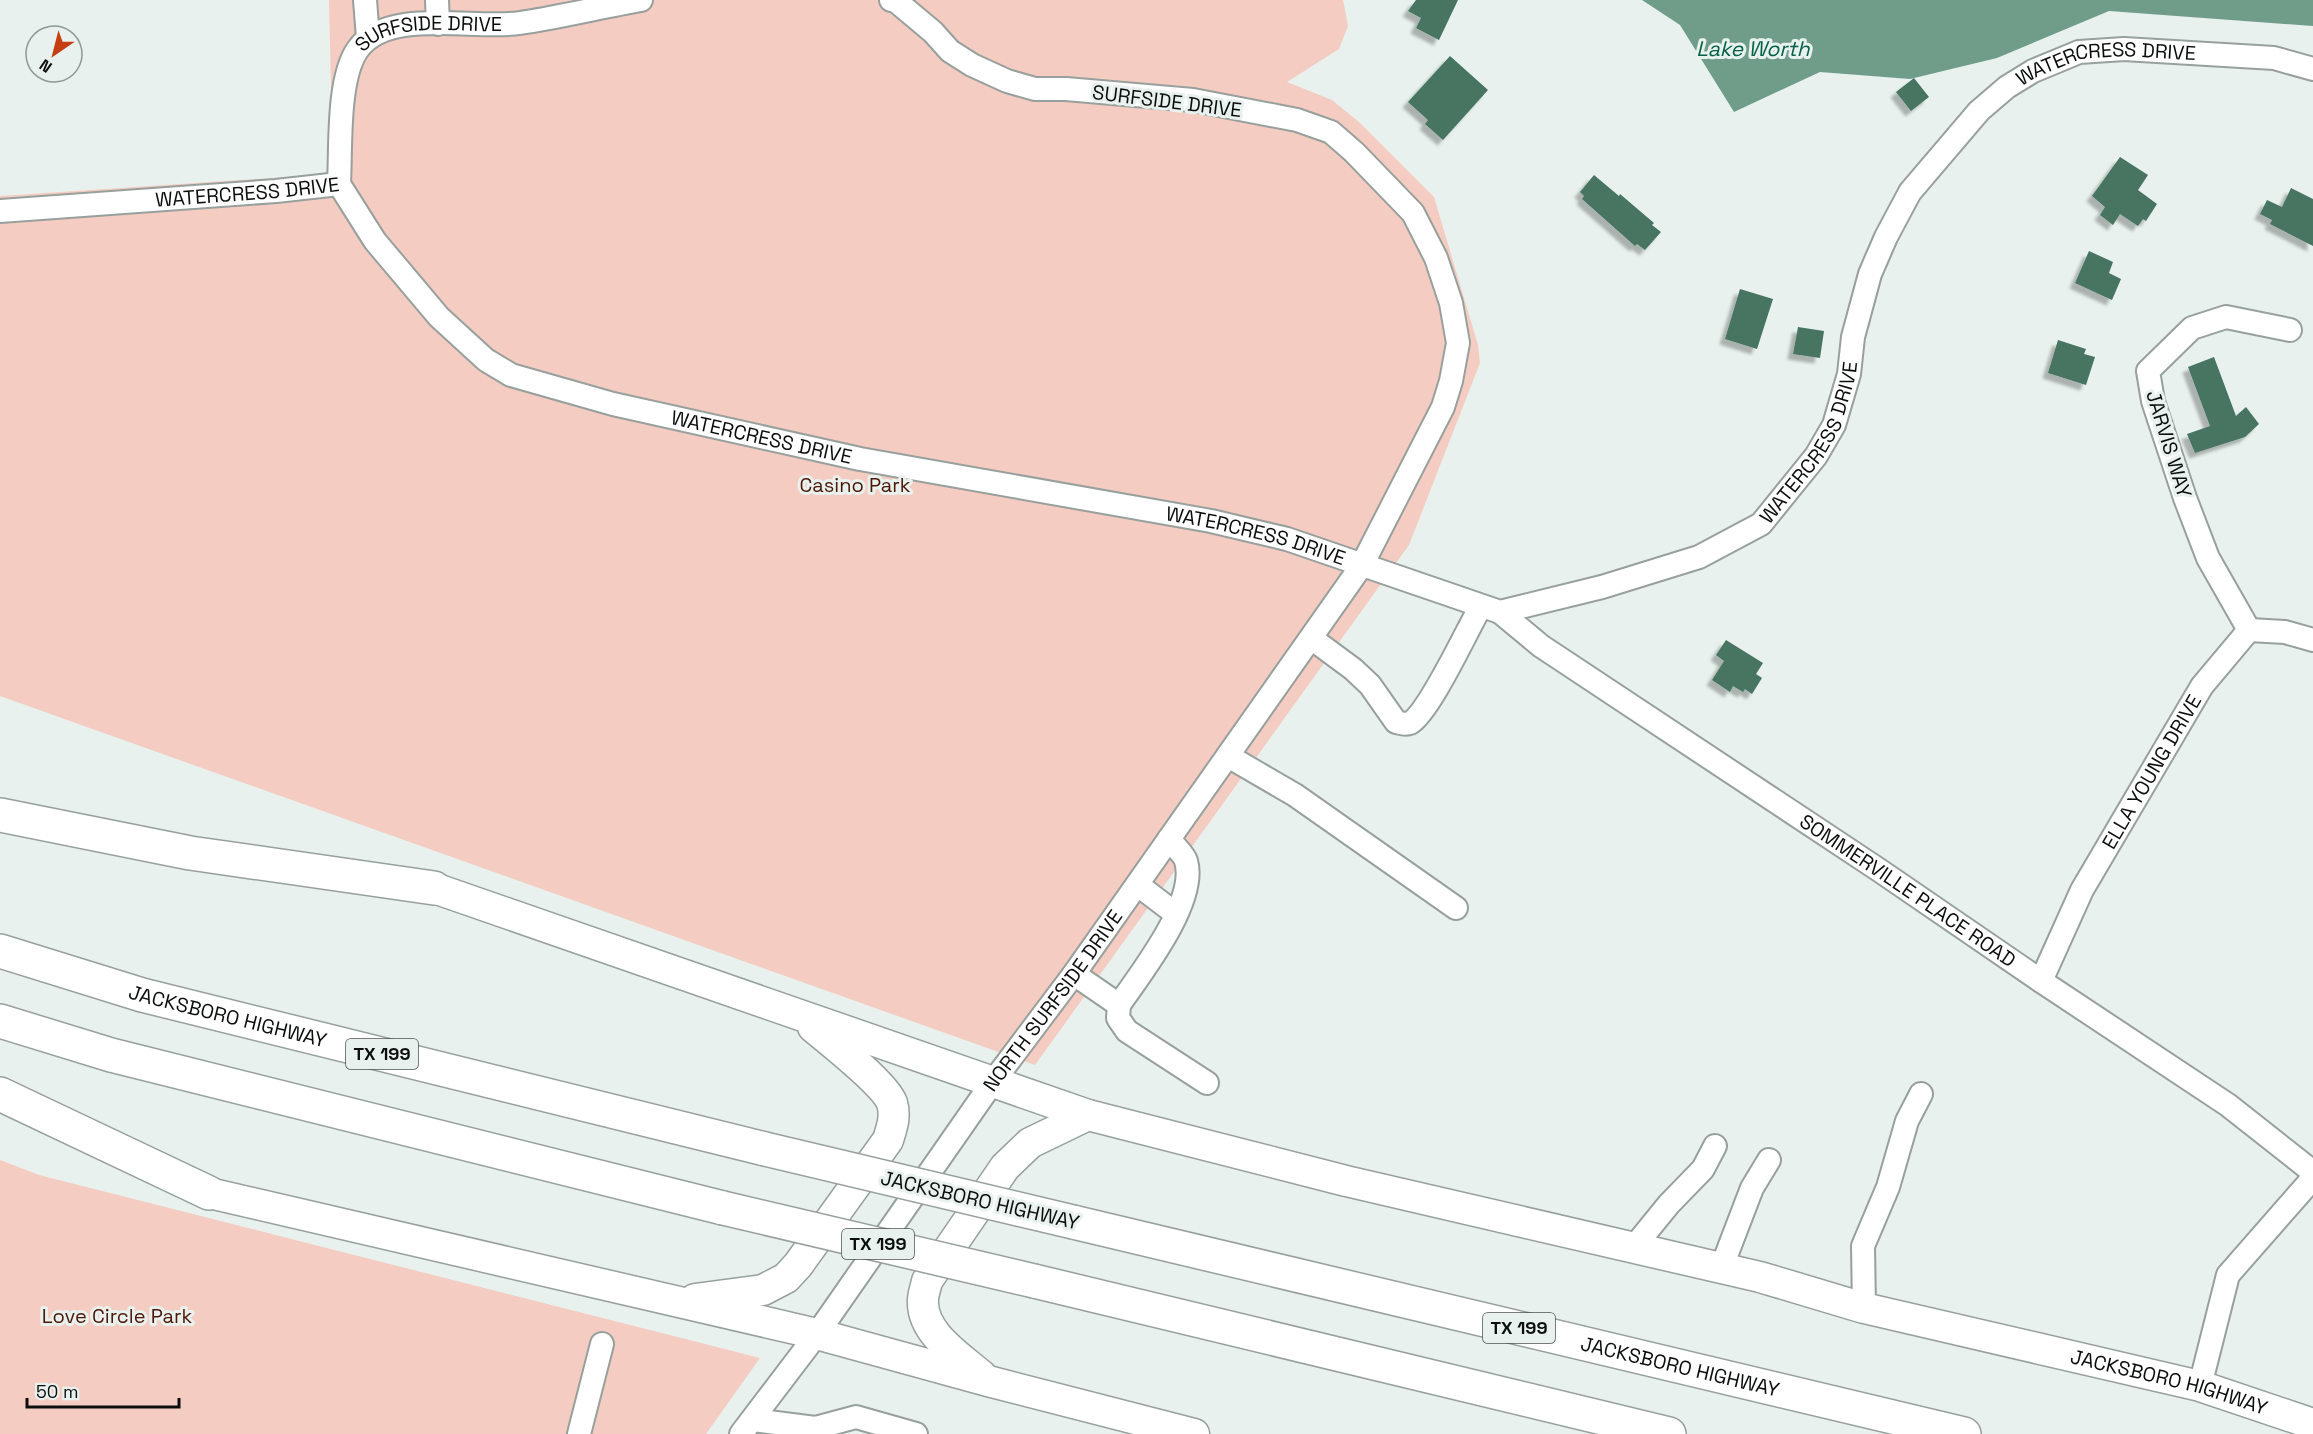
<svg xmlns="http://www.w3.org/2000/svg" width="2313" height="1434" viewBox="0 0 2313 1434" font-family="'Space Grotesk',sans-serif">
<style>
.green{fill:#f4ccc1}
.water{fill:#6f9d8a}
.building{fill:#477462;filter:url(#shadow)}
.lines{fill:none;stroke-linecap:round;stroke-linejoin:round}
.minor-casing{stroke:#97a09c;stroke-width:26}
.major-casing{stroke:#97a09c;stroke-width:33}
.highway-casing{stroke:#97a09c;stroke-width:36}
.minor{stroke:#fff;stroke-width:22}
.major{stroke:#fff;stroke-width:30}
.highway{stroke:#fff;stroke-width:33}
.highway-bridge-casing{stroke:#97a09c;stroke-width:36;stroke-linecap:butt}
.highway-bridge{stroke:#fff;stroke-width:33}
.labels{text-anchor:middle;stroke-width:6;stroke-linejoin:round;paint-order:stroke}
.shield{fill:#e8f1ed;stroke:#4d5250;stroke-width:1.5}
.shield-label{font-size:18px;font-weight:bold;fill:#0b0e0c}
.street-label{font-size:20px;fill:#0b0e0c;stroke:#e8f1ed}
.park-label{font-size:20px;fill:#4e1606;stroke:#e8f1ed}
.water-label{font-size:21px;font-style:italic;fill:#056147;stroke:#e8f1ed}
</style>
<defs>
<filter id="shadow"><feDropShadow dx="-5.5" dy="5.5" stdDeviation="1.5" flood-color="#0004"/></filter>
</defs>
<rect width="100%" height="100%" fill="#e8f1ed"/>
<path class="green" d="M329,0h1014l5,26 -9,23 -52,33 45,18 28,23 74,74 44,148 2,18 -71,182 -374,520 -1035,-369v-500l333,-22z
M0,1160l39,15 721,183 -54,76h-706z"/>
<path class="water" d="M1642,0h671v26l-204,-15 -112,47 -87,21 -90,-7 -86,40 -54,-87z"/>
<path class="building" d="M1416,0h42l-19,40 -23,-12 5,-10 -13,-7z
M1450,56l38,34 -45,50 -18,-16 3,-4 -20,-18z
M1914,78l15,19 -18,14 -15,-19z
M2120,157l28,18 -10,15 19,14 -11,17 -3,-2 -5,7 -18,-12 -7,11 -13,-10 5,-8 -13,-11z
M1594,175l25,21 1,-2 34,29 -2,2 9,7 -16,18 -8,-6 -2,2 -53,-47 2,-3 -4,-4z
M2291,188l22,11v47l-43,-22 2,-4 -12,-6 7,-14 15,7z
M2089,251l24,11 -4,11 12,6 -9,21 -37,-17z
M1740,289l33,10 -16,50 -32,-10z
M1798,327l26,4 -4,27 -27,-4z
M2058,340l28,9 -2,5 11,3 -9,28 -38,-12z
M2214,357l22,59 10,-9 13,17 -14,13 -50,16 -8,-19 23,-8 -22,-59z
M1726,640l37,23 -7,11 6,4 -10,16 -7,-5 -2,3 -10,-6 -3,6 -18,-12 12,-19 -8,-6z"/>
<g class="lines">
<g class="minor-casing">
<g id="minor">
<path d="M365,0l3,38"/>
<path d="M437,0l1,24"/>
<path id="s1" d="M339,184c2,-36 -2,-106 19,-135 30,-42 117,-19 162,-26 41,-6 81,-16 121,-23"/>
<path id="s2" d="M0,211l276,-20 63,-7 36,57 64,76 47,43 25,15 102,29 247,55 351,62 76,18 213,73 102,-25 97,-30 62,-33 55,-68 18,-31 15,-51 4,-37 17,-63 16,-37 24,-45 69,-81 28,-24 26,-16 46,-19 45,-3 150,9 39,11"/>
<path id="s3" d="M1500,612l41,34 338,224 162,111 187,124 85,67"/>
<path d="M2249,630l-41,-72 -23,-60 -32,-97 -5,-30 44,-43 34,-11 64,13"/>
<path d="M2249,630l36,2 28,8"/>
<path d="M1311,638l42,31 17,16 26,37c5,1 9,3 14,1 19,-10 58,-95 71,-117"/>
<path d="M1228,756l67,39 161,113"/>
<path d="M1169,839c5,7 15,15 17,22 12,40 -45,112 -67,144l-1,13 9,13 80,52"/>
<path d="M1138,885l38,29"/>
<path d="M1074,974l45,31"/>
<path id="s4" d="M2041,981l41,-91 120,-204 47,-56"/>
<path d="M1634,1247l35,-43 34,-35 12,-23"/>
<path d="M1721,1269l31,-81 17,-28"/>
<path d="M1864,1308l-1,-62 25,-59 19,-66 14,-27"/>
<path d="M2200,1386l28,-111 85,-97"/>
<path d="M753,1420l62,8 41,-11 60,17"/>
<path d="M579,1434l23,-90"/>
<path id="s5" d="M741,1434l76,-100 175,-251 82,-109 288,-409 81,-158 8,-26 7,-38 -7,-40 -15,-45 -23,-45 -59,-61 -23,-20 -34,-12 -104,-20 -127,-11h-31l-28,-8 -35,-16 -22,-14 -17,-19 -37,-31 -5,-1"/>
</g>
</g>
<g class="major-casing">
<g id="major">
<path id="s6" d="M434,888l654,227 258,66 414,96 104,31 336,78 113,38"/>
<path d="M209,1193l608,141 171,47 206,53"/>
<path d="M695,1299l68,-9 23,-12 12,-13 90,-125c4,-13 8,-24 4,-37 -7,-19 -61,-61 -79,-76"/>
<path d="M982,1376c-22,-19 -61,-43 -59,-76 0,-6 3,-13 4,-19l78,-114 25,-24 58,-28"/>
</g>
</g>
<g class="highway-casing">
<g id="highway">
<path d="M0,815l190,38 244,35"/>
<path id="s7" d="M0,951l142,44 623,154"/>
<path d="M0,1021l111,34 612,153"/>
<path d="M0,1094l209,99"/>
<path id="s8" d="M1073,1222l891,212"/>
<path d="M1034,1281l635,153"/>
</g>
</g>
<use href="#minor" class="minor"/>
<use href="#major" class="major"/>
<use href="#highway" class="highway"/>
<g class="highway-bridge-casing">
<path id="highway-bridge" d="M765,1149l308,73
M723,1208l311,73"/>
</g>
<use href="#highway-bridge" class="highway-bridge"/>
</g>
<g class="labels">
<g class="shield">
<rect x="346" y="1039" width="72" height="30" rx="4.5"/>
<rect x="842" y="1229" width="72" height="30" rx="4.5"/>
<rect x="1483" y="1313" width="72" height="30" rx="4.5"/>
</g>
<g class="shield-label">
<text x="382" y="1060">TX 199</text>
<text x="878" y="1250">TX 199</text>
<text x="1519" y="1334">TX 199</text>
</g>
<g class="street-label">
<text dy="7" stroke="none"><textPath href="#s1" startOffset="214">SURFSIDE DRIVE</textPath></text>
<text dy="7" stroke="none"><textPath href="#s2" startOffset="2514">WATERCRESS DRIVE</textPath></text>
<text transform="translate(1167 101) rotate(7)" y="7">SURFSIDE DRIVE</text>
<text dy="7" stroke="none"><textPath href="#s2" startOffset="248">WATERCRESS DRIVE</textPath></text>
<text dy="7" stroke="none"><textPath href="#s2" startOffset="858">WATERCRESS DRIVE</textPath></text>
<text dy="7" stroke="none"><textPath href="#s2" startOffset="1992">WATERCRESS DRIVE</textPath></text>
<text transform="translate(2169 444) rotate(73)" y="7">JARVIS WAY</text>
<text dy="7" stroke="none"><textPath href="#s2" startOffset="1362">WATERCRESS DRIVE</textPath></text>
<text dy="7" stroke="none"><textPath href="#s4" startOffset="237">ELLA YOUNG DRIVE</textPath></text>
<text dy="7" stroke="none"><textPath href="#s3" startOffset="494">SOMMERVILLE PLACE ROAD</textPath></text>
<text dy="7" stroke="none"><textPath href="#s5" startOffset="534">NORTH SURFSIDE DRIVE</textPath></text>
<text dy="7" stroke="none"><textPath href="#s7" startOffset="237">JACKSBORO HIGHWAY</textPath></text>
<text transform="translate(980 1200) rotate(13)" y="7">JACKSBORO HIGHWAY</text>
<text dy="7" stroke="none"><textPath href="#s8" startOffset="624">JACKSBORO HIGHWAY</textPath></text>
<text dy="7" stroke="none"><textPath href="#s6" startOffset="1806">JACKSBORO HIGHWAY</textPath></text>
</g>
<g class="park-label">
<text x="855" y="492">Casino Park</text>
<text x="117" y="1323">Love Circle Park</text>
</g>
<g class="water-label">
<text x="1753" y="56">Lake Worth</text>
</g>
</g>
<g transform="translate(54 54) rotate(215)"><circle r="28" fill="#e8f1ed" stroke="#909693" stroke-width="1.5"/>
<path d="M0-4.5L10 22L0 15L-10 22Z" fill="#c63d12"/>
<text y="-9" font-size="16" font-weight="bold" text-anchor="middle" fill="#0b0e0c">N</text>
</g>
<path d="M27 1398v9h152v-9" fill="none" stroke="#0b0e0c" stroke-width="3"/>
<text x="36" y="1398" font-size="18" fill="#0b0e0c" stroke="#e8f1ed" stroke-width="4.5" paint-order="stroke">50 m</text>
</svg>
